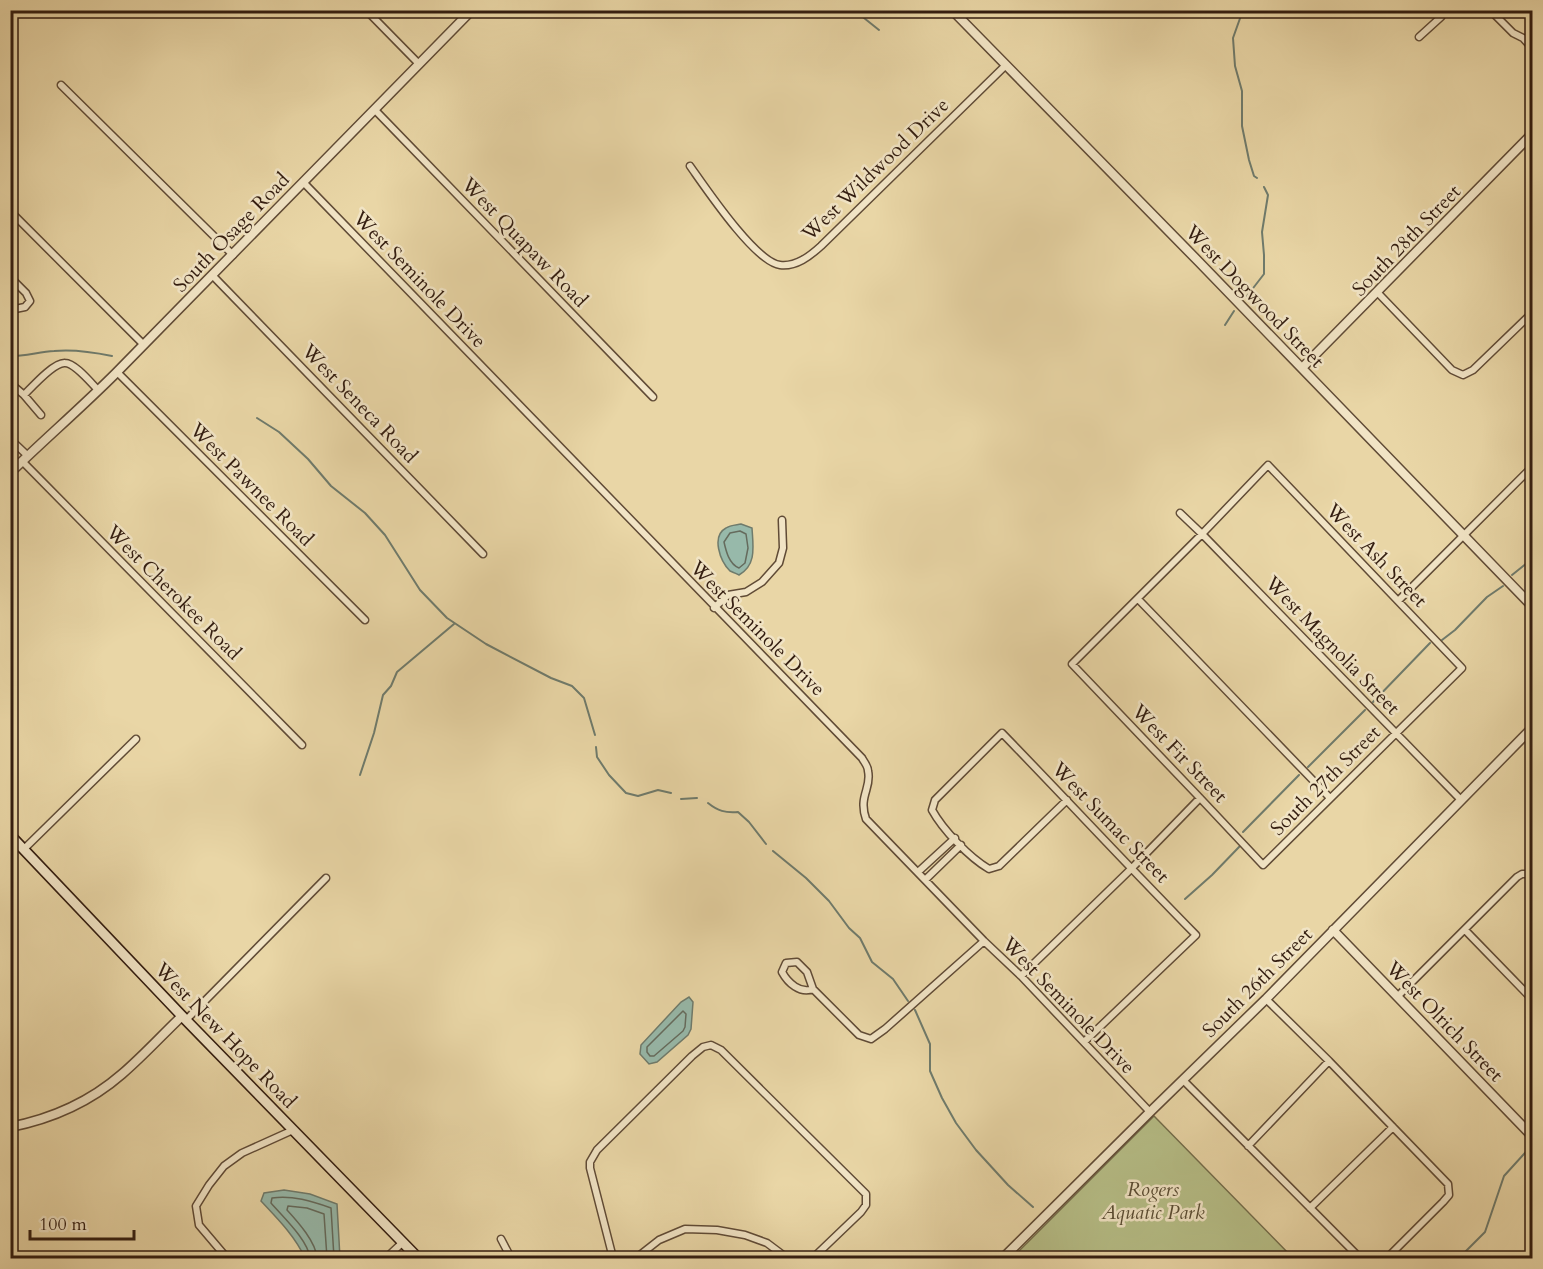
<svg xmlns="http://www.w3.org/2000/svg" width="1543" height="1269" viewBox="0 0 1543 1269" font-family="Cardo,serif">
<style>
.green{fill:#b6be87;stroke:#746e4c;stroke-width:1.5}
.water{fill:#97b9aa;stroke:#6f7b6c;stroke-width:1.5}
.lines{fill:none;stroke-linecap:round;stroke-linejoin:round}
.shore{stroke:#656b5d;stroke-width:1.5}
.stream{stroke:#6f7b6c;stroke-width:2}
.minor-casing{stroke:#604b36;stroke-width:9}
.tertiary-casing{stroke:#604b36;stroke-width:11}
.secondary-casing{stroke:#331d10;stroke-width:12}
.minor{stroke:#f1e4c5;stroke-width:6}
.tertiary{stroke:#f1e4c5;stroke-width:8}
.secondary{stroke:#f1e4c5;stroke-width:9}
.labels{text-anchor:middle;stroke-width:5;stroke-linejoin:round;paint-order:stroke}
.street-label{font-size:20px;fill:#331d10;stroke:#f1e4c5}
.park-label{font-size:20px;font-style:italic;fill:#5a4d34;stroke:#f1e4c5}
</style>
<rect width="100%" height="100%" fill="#e9d6a6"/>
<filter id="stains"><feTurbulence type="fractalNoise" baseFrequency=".00333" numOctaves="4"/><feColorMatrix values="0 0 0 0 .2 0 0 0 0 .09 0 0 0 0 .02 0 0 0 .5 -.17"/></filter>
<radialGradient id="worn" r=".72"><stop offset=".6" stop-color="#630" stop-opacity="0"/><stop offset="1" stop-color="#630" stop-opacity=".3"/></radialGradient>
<path class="green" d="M1154,1116l139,142h-281z"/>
<path class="water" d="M741,524l11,4c1,18 5,37 -13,47 -1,-1 -7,-3 -9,-4 -10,-10 -19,-35 -4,-43 4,-3 10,-3 15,-4z
M689,997l4,5 -2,27 -3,6 -31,27 -8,2 -9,-10 1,-9 40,-43z
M284,1190l26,4 27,10 3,54h-35c-10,-22 -28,-40 -44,-57l3,-8z"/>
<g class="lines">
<path class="shore" d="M740,531l6,3 2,14 -3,15 -6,5c-10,-4 -13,-17 -15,-26l6,-9z
M683,1011l3,3 -1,13 -2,4 -29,25h-4l-3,-4v-5z
M310,1258c-2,-18 -27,-41 -39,-55l1,-5c20,-3 40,3 59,10l3,50
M317,1258c-1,-16 -19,-36 -30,-48l1,-4 19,2 17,6 3,44"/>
<path class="stream" d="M854,10l25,20
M1243,10l-10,28 2,28 7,25v35l7,34 5,16 3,2
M1247,296l17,-22v-19l-2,-23 6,-37 -4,-8
M1225,325l9,-14
M10,356c15,0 29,-4 44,-5 20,-2 39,1 58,5
M257,418l22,14 29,27 23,27 34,27 20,22 35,55 27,28 39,26 65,34 21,8 12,12 11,37
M1512,575l20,-16
M1442,640l13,-10 32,-33 16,-11
M1373,702l57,-59
M596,747l1,10 12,18 17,18 12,3 20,-6 13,3
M1308,767l57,-57
M360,775l14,-42 9,-38 8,-9 6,-14 57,-48
M681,799l16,-1
M708,803c10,8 17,10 30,9l11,10 17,22
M1243,832l56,-57
M773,851l33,27 23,23 20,27 11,10 12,24 21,17 15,22
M1185,899l27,-24 28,-29
M915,1010l15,34v27l12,27 14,25 20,27 32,35 25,22
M1459,1258l26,-26 19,-56 28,-31"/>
<g class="minor-casing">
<path id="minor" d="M366,10l53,54
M1495,15l18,18 10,5 9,10
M1419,37l22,-20 4,-7
M61,85l172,170
M375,110l278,287
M690,166c15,21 65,96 90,99 16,2 30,-9 41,-19l185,-181
M303,182l559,576c2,4 6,8 6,13 4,17 -10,25 -2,48l118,122 37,35 129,136
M10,211l133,133
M213,276l270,278
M10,277l16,16 4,8 -5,6 -15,3
M1378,293l74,77 11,5 10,-5 59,-57
M117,372l248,248
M10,383l14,12
M41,415l-17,-20c8,-8 30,-33 41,-32 10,0 26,20 33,27
M10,439l18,17
M10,453l7,-7
M22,461l280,284
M1268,465l194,203 -199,197 -63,-67 -128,-134 130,-130z
M1180,513l22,21 259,266
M1138,599l192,199
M1398,601l134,-134
M714,608l14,-13 18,-3 16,-10 17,-19 4,-15 -1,-28
M1067,800l-68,66 -10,3c-20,-12 -46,-39 -57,-59l3,-10 67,-67c65,67 128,135 194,202l-112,107
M24,849l112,-110
M918,872l37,-34
M925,880l36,-35
M1465,930l67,69
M1021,976l110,-107 69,-71
M813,989c-13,5 -25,-6 -31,-17l4,-9 11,-1 10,10 6,17 46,46 12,4 14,-10 99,-88
M1398,996l119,-119 5,-3h10
M1266,999l63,62 119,123 1,11 -6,7 -56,56
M186,1020l140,-142
M1183,1080l177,178
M1248,1146l81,-85
M1310,1208l83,-81
M501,1239l10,19
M227,1258l-28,-33 -3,-19 13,-21 15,-19 18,-13 51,-23
M386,1258l16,-15
M613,1258l-23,-90v-6l7,-12 95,-94 11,-9 8,-2 10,5 145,144v11l-5,7 -48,46
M636,1258l23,-18 26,-11 32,1 28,5 22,8 20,15"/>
</g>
<g class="tertiary-casing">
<path id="tertiary" d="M952,10l247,252 333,344
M1302,368l230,-234
M10,473c35,-34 72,-66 106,-100 119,-120 237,-242 356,-363
M1333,930l199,206
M10,1127c41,-8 81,-26 112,-53 21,-18 40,-39 60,-58
M1003,1258l147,-146 116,-113 266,-271"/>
</g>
<g class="secondary-casing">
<path id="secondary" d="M10,835l172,181 236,242"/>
</g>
<use href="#minor" class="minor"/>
<use href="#tertiary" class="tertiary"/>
<use href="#secondary" class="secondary"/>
</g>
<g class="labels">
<g class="street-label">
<text transform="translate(875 169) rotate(-44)" y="7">West Wildwood Drive</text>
<text transform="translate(231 232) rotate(-46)" y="7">South Osage Road</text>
<text transform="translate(1406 240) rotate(-46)" y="7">South 28th Street</text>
<text transform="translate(525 242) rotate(46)" y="7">West Quapaw Road</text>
<text transform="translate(420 279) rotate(46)" y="7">West Seminole Drive</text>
<text transform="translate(1255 296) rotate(46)" y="7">West Dogwood Street</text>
<text transform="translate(360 403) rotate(46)" y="7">West Seneca Road</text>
<text transform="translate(252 484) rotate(45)" y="7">West Pawnee Road</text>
<text transform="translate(1377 555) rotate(46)" y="7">West Ash Street</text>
<text transform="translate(174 592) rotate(45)" y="7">West Cherokee Road</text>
<text transform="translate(758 628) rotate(45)" y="7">West Seminole Drive</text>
<text transform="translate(1333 645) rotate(46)" y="7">West Magnolia Street</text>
<text transform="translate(1180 753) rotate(46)" y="7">West Fir Street</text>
<text transform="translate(1325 780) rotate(-45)" y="7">South 27th Street</text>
<text transform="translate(1111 822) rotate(46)" y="7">West Sumac Street</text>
<text transform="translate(1257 982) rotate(-45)" y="7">South 26th Street</text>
<text transform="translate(1069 1005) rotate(46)" y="7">West Seminole Drive</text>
<text transform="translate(1445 1021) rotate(46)" y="7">West Olrich Street</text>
<text transform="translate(226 1035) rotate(46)" y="7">West New Hope Road</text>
</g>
<g class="park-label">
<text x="1153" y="1196">Rogers<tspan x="1153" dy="23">Aquatic Park</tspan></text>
</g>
</g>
<rect width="1543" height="1269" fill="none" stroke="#e9d6a6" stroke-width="36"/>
<rect x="12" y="12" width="1519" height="1245" fill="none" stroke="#331d10" stroke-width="3"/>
<rect x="18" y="18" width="1507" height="1233" fill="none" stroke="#331d10" stroke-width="1.5"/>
<path d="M30 1230v9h104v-9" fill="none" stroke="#331d10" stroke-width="3"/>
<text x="39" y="1230" font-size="18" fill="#331d10" stroke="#f1e4c5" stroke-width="4.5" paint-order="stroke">100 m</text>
<rect width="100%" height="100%" filter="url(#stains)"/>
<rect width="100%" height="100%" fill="url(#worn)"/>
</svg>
